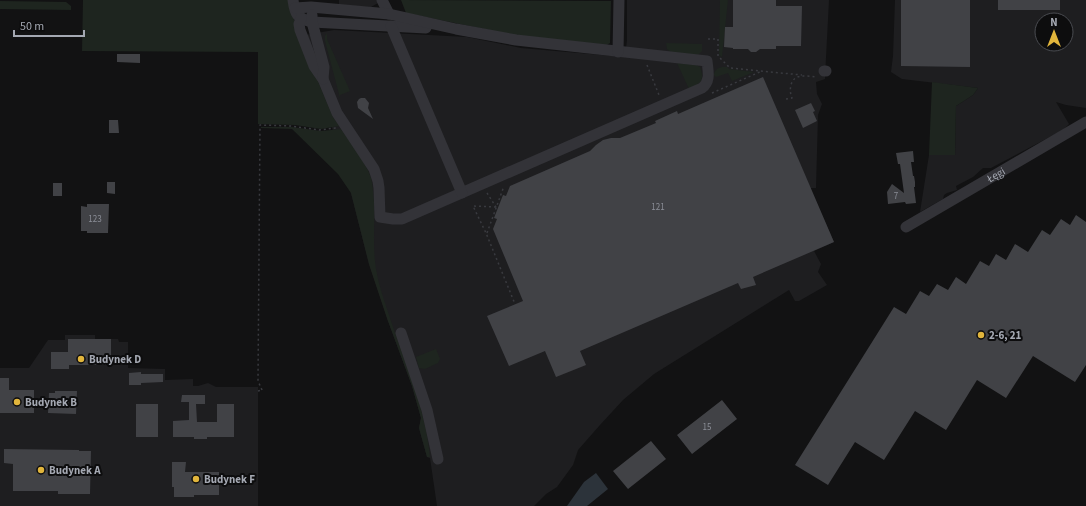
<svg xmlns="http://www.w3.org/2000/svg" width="1086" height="506" viewBox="0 0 1086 506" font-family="'Source Sans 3',sans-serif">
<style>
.built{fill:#1e1e20;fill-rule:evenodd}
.green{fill:#1e251f}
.water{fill:#2c333a}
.building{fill:#414246}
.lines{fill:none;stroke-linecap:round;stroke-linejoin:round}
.path{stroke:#393a3f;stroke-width:1.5;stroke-dasharray:2 3;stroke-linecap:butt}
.minor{stroke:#333338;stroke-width:11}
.poi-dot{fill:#e1b53c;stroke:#0d0d0e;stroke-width:1.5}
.labels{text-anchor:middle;stroke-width:4;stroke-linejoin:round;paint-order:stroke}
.number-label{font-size:9px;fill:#8b8e97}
.street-label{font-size:11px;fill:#a4a8b2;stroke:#0d0d0e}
.poi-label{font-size:11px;font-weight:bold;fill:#a4a8b2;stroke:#0d0d0e;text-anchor:start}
</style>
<rect width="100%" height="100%" fill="#121213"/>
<path class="built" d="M339,0h39v3l-7,4 -32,-2z
M627,0h202l-4,77v2l-9,3 1,12 5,10 -4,11 -2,73h-6l24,54 -20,9 7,13 -3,8 9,13 -28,16h-4l-6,-11 -135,84 -31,26 -23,25 -22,25 -5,15 -16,22 -11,7 -12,12h-97l-7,-48 -3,-1 -8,-29 2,-10 -9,-32 -24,-65 -19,-57 -18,-71 -19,-65 -33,-92 35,-6 133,7 54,11 104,9 2,-17z
M895,0h191v108l-20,-3 -10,-3 13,22 -6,6 -72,38h-8l-10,9 -17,9 1,4 -10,3 -3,2 -1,4 -23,13 9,-57h26l1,-49 17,-11 5,-7 -76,-9 -11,-7 2,-16zM1042,20h24v24h-24z
M65,335h30v4h23l1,3h9v26l37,1v11l28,-1v7h5l10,-3 8,4h42v119h-258v-138h29l19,-28h17z"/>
<path class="green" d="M83,0h205l11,36 34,81 6,9 -18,3 -26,-4 -37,-1v-72l-176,-1z
M401,0l210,1 -1,42 -3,2 -93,-10 -108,-22z
M720,0h8l-6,57 -3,-2z
M0,1l66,1 5,4v4l-71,-1z
M327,33v6l23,52 -10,4v3l-15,-57v-5z
M666,43l36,1v7l-4,4 -27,-3 -4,-3z
M677,63l19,2 4,2c5,14 1,16 -11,22z
M722,67h5l2,2 25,3 -22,9 -4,-8 -12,4 -2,-2c0,-4 3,-7 8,-8z
M932,82l46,6 -5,7 -17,11 -1,49h-26z
M261,127h31l29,4 20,-2c8,12 26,35 30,49 2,7 2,16 3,24 1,24 -2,49 3,72 3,16 9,31 14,47 15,45 35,89 39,136h-3l-8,-29 2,-10 -9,-32 -24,-65 -19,-57 -18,-71 -13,-19 -46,-45 -31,-1z
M436,349l4,10 -2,4 -13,6 -6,-1 -3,-11z"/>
<path class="water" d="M596,473l12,16 -21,17h-20l17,-24z"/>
<path class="building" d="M733,0h43v6h26l-1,40h-25v3h-16l-4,3h-5l-3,-3h-15v-1l-9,-1 1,-20h8z
M901,0h69v67l-69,-1z
M998,0h62v10h-62z
M117,54h23v9l-23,-1z
M763,77l71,165 -81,35 3,8 -15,4 -3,-6 -158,68 6,14 -30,12 -11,-26 -36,15 -22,-50 36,-15 -30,-72 4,-10 -3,-1 9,-23 3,1 4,-10 80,-35 6,-6 7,-5 8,-2h9l36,-15 -1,-2 22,-10 1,3z
M361,98h4l4,5 -1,5 5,11 -15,-11 -1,-6 2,-3z
M811,103l4,8 -2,1 4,9 -14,7 -8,-18z
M109,120h9l1,13h-10z
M913,151l1,11h-3l2,14h1l1,6v5h-1l2,16 -10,1 -1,-2 -17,2 -1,-12 5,-8 12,9 -4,-29h-2l-2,-11z
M107,182h8v12l-8,-1z
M53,183h9v13h-9z
M87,204h22l-1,29h-21v-2h-6v-25l6,1z
M1076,215l10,7v143l-11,17 -42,-26 -27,42 -29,-18 -31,50 -31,-19 -31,49 -29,-18 -27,43 -33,-20 99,-158 12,7 14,-23 9,5 8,-12 11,6 8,-13 10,7 14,-23 9,5 7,-12 10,6 9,-16 13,8 14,-22 8,5 11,-16 9,6z
M68,339h43v26h-42v4h-18v-17h17z
M141,372v2h22v8l-22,1v2h-12v-12z
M0,378h9v12h25v23h-34z
M55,391h22l-1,23 -28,-1 1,-20h6z
M182,395h23v9h-9l1,18h20v-18h17v33h-27v2h-13v-2h-21v-16l16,-1v-18h-8z
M722,400l15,19 -45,35 -15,-19z
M136,404h22v33h-22z
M651,441l15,18 -38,30 -15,-18z
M4,449l75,1v1h12l-1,43h-32v-3h-45v-27l-9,-1z
M172,462h14l-1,10h34v23h-25v2h-20v-10h-2z"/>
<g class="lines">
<path class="path" d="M708,39h10v17l12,12 72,7
M647,65l12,30
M712,93l50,-22
M786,99l6,-1c-2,-5 -2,-9 -1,-13 3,-12 16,-9 25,-8
M487,193l9,14
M496,207l-23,-1 13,27 29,71
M487,233l17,-47
M262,390l-4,-9 2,-256 31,1 28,4 17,-2
M258,391l5,-1"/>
<g class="minor">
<path d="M293,0c2,15 4,18 19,22l114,6"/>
<path d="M382,0l7,14"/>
<path d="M295,8l16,-1 78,7 67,15 60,11 191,21c1,10 4,20 -5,27l-300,131h-9l-13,-2 -1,-29 -1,-7 -4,-12 -37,-56 -14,-34 -9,-13 -14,-36 -1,-6 2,-6"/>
<path d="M312,15v7l12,45 -1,12"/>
<path d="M391,26l71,167"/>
<path d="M618,52l1,-52"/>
<path d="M824,71h2"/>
<path id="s1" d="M906,227l180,-105"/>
<path d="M401,333l26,77 11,49"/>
</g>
</g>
<g class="poi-dot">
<circle cx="981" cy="335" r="4"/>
<circle cx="81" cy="359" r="4"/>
<circle cx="17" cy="402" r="4"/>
<circle cx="41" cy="470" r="4"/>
<circle cx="196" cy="479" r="4"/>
</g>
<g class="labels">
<g class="number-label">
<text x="896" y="199">7</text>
<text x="658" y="210">121</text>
<text x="95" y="222">123</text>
<text x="707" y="430">15</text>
</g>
<g class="street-label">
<text dy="4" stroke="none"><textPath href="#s1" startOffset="104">Łęgi</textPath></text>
</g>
<g class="poi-label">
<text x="989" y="339">2-6, 21</text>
<text x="89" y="363">Budynek D</text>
<text x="25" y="406">Budynek B</text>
<text x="49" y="474">Budynek A</text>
<text x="204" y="483">Budynek F</text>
</g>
</g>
<g transform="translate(1054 32)"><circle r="19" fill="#0d0d0e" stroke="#494b50"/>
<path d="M0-3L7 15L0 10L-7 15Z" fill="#e1b53c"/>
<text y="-6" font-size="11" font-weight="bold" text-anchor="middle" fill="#a4a8b2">N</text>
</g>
<path d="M14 30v6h70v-6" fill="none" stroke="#a4a8b2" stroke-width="2"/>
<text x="20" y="30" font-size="12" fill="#a4a8b2" stroke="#0d0d0e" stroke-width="3" paint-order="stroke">50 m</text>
</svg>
